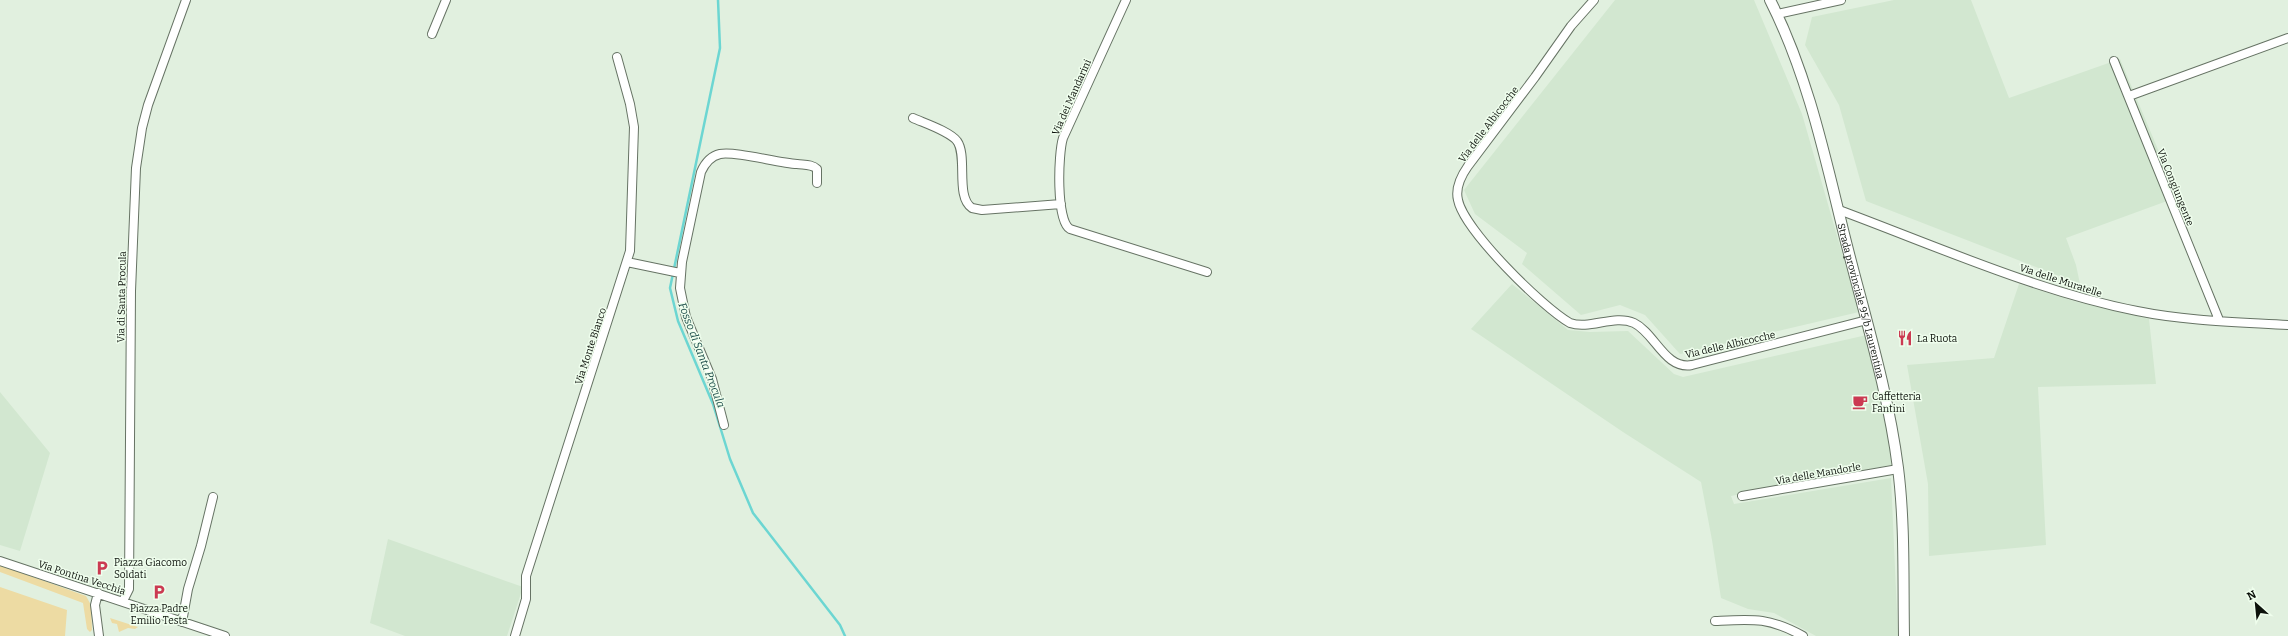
<svg xmlns="http://www.w3.org/2000/svg" width="2288" height="636" viewBox="0 0 2288 636" font-family="Bitter,serif">
<style>
.built{fill:#d2e7d0}
.green{fill:#eddba3}
.lines{fill:none;stroke-linecap:round;stroke-linejoin:round}
.stream{stroke:#6cd6d2;stroke-width:2.5}
.minor-casing{stroke:#667364;stroke-width:10}
.major-casing{stroke:#667364;stroke-width:12}
.minor{stroke:#fff;stroke-width:8}
.major{stroke:#fff;stroke-width:10}
.labels{text-anchor:middle;stroke-width:3;stroke-linejoin:round;paint-order:stroke}
.street-label{font-size:10px;fill:#0c110b;stroke:#effeed}
.poi-label{font-size:10px;fill:#0c110b;stroke:#effeed;text-anchor:start}
.water-label{font-size:11px;font-style:italic;fill:#1a4a48;stroke:#effeed}
</style>
<rect width="100%" height="100%" fill="#e1f0df"/>
<path class="built" d="M1615,0h139l48,114 57,198 -179,42 -35,-39 -25,-10 -39,10 -59,-51 5,-11 -52,-39 -11,-24z
M1894,0h77l38,98 111,-39 58,138 -112,41 10,27 4,19 -214,-83 -27,-96 -34,-60 7,-28z
M1512,284l56,46 22,2 38,-1 46,43 9,3 188,-43 30,129 -170,33 3,8 157,-26 7,158h-82l-42,-23 -26,-4 -27,-11 -9,-58 -11,-58 -78,-50 -152,-103z
M2019,284l58,18 72,17 7,65 -118,3 8,158 -117,11 -1,-72 -21,-119 87,-7z
M0,392l50,61 -30,98 -20,-6z
M388,539l135,48 -16,49h-102l-35,-13z"/>
<path class="green" d="M0,565l86,31 5,9 1,25 -2,2 -3,-3 -4,-26 -83,-31z
M0,587l67,23 -2,26h-65z
M110,618l28,9 -3,2 -7,-1 -9,4 -2,-8 -5,-1z"/>
<g class="lines">
<path class="stream" d="M718,0l2,48 -50,240 8,33 35,83 17,55 23,54 87,112 5,11"/>
<g class="minor-casing">
<path id="minor" d="M1126,0l-63,138c-5,16 -7,83 7,91l137,43
M1594,0l-23,26 -36,51 -67,89c-7,10 -13,22 -10,34 6,30 84,107 112,123 20,7 44,-9 64,0 21,10 31,47 58,42l175,-45
M1777,14l64,-14
M432,34l14,-34
M2114,61l105,259
M2129,96l159,-58
M913,118c11,5 36,13 44,23 11,15 -2,56 15,67l10,2 79,-6
M1839,210c97,36 197,81 298,101 49,10 101,11 151,14
M627,262l53,11
M724,425l-12,-46 -26,-62 -6,-29 2,-26 19,-90c4,-9 10,-16 19,-18 16,-3 58,9 77,10 7,1 15,0 20,5v14
M1742,496l156,-27
M0,561l225,75
M98,593l-3,12 4,31
M123,601l6,-12 2,-298 5,-123 6,-40 6,-23 38,-105
M1715,621c38,-2 53,-4 88,15
M182,622l6,-33 13,-43 12,-49
M515,636l11,-37v-23l104,-325 4,-124 -4,-23 -13,-47"/>
</g>
<g class="major-casing">
<g id="major">
<path id="s1" d="M1770,0c38,75 55,157 75,238 19,76 43,152 53,230 7,55 5,113 6,168"/>
</g>
</g>
<use href="#minor" class="minor"/>
<use href="#major" class="major"/>
</g>
<defs>
<g id="restaurant-bare" transform="scale(1.2)"><path d="M-5-6h1v4h1v-4h1v4h1v-4h1v5L-1.5 .5V6h-2V.5L-5-1ZM5-6V6H3V1.5H1.5Q1.5-4 5-6Z" fill="#cb3a52" stroke="#effeed" stroke-width="2.5" paint-order="stroke"/></g>
<g id="cafe-bare" transform="scale(1.2)"><path d="M-5.5-4.5H6V0H3Q3 3.5 0 3.5H-2.5Q-5.5 3.5-5.5 0ZM3-3.2v2h1.7v-2ZM-6 4.5H4V6H-6Z" fill="#cb3a52" stroke="#effeed" stroke-width="2.5" paint-order="stroke"/></g>
<g id="parking-bare" transform="scale(1.2)"><path d="M-3.5-5.5H1a3.5 3.5 0 0 1 0 7H-1V5.5H-3.5ZM-1-3.4V-.6H.8a1.4 1.4 0 0 0 0-2.8Z" fill="#cb3a52" stroke="#effeed" stroke-width="2.5" paint-order="stroke"/></g>
</defs>
<g fill-rule="evenodd">
<use href="#restaurant-bare" x="1905" y="338"/>
<use href="#cafe-bare" x="1860" y="402"/>
<use href="#parking-bare" x="102" y="568"/>
<use href="#parking-bare" x="159" y="592"/>
</g>
<g class="labels">
<g class="street-label">
<text transform="translate(1071 97) rotate(-66)" y="4">Via dei Mandarini</text>
<text transform="translate(1488 124) rotate(-53)" y="4">Via delle Albicocche</text>
<text transform="translate(2176 187) rotate(68)" y="4">Via Congiungente</text>
<text transform="translate(2061 280) rotate(18)" y="4">Via delle Muratelle</text>
<text transform="translate(121 297) rotate(-89)" y="4">Via di Santa Procula</text>
<text dy="4" stroke="none"><textPath href="#s1" startOffset="315">Strada provinciale 95/b Laurentina</textPath></text>
<text transform="translate(1730 344) rotate(-13)" y="4">Via delle Albicocche</text>
<text transform="translate(590 346) rotate(-72)" y="4">Via Monte Bianco</text>
<text transform="translate(1818 473) rotate(-10)" y="4">Via delle Mandorle</text>
<text transform="translate(82 577) rotate(18)" y="4">Via Pontina Vecchia</text>
</g>
<g class="poi-label">
<text x="1917" y="342">La Ruota</text>
<text x="1872" y="400">Caffetteria<tspan x="1872" dy="12">Fantini</tspan></text>
<text x="114" y="566">Piazza Giacomo<tspan x="114" dy="12">Soldati</tspan></text>
<text x="159" y="612" text-anchor="middle">Piazza Padre<tspan x="159" dy="12">Emilio Testa</tspan></text>
</g>
<g class="water-label">
<text transform="translate(702 355) rotate(69)" y="4">Fosso di Santa Procula</text>
</g>
</g>
<g transform="translate(2256 604) rotate(333)" stroke="#effeed" stroke-width="3" paint-order="stroke">
<path d="M0-3L7 15L0 10L-7 15Z" fill="#0c110b"/>
<text y="-6" font-size="11" font-weight="bold" text-anchor="middle" fill="#0c110b">N</text>
</g>
</svg>
